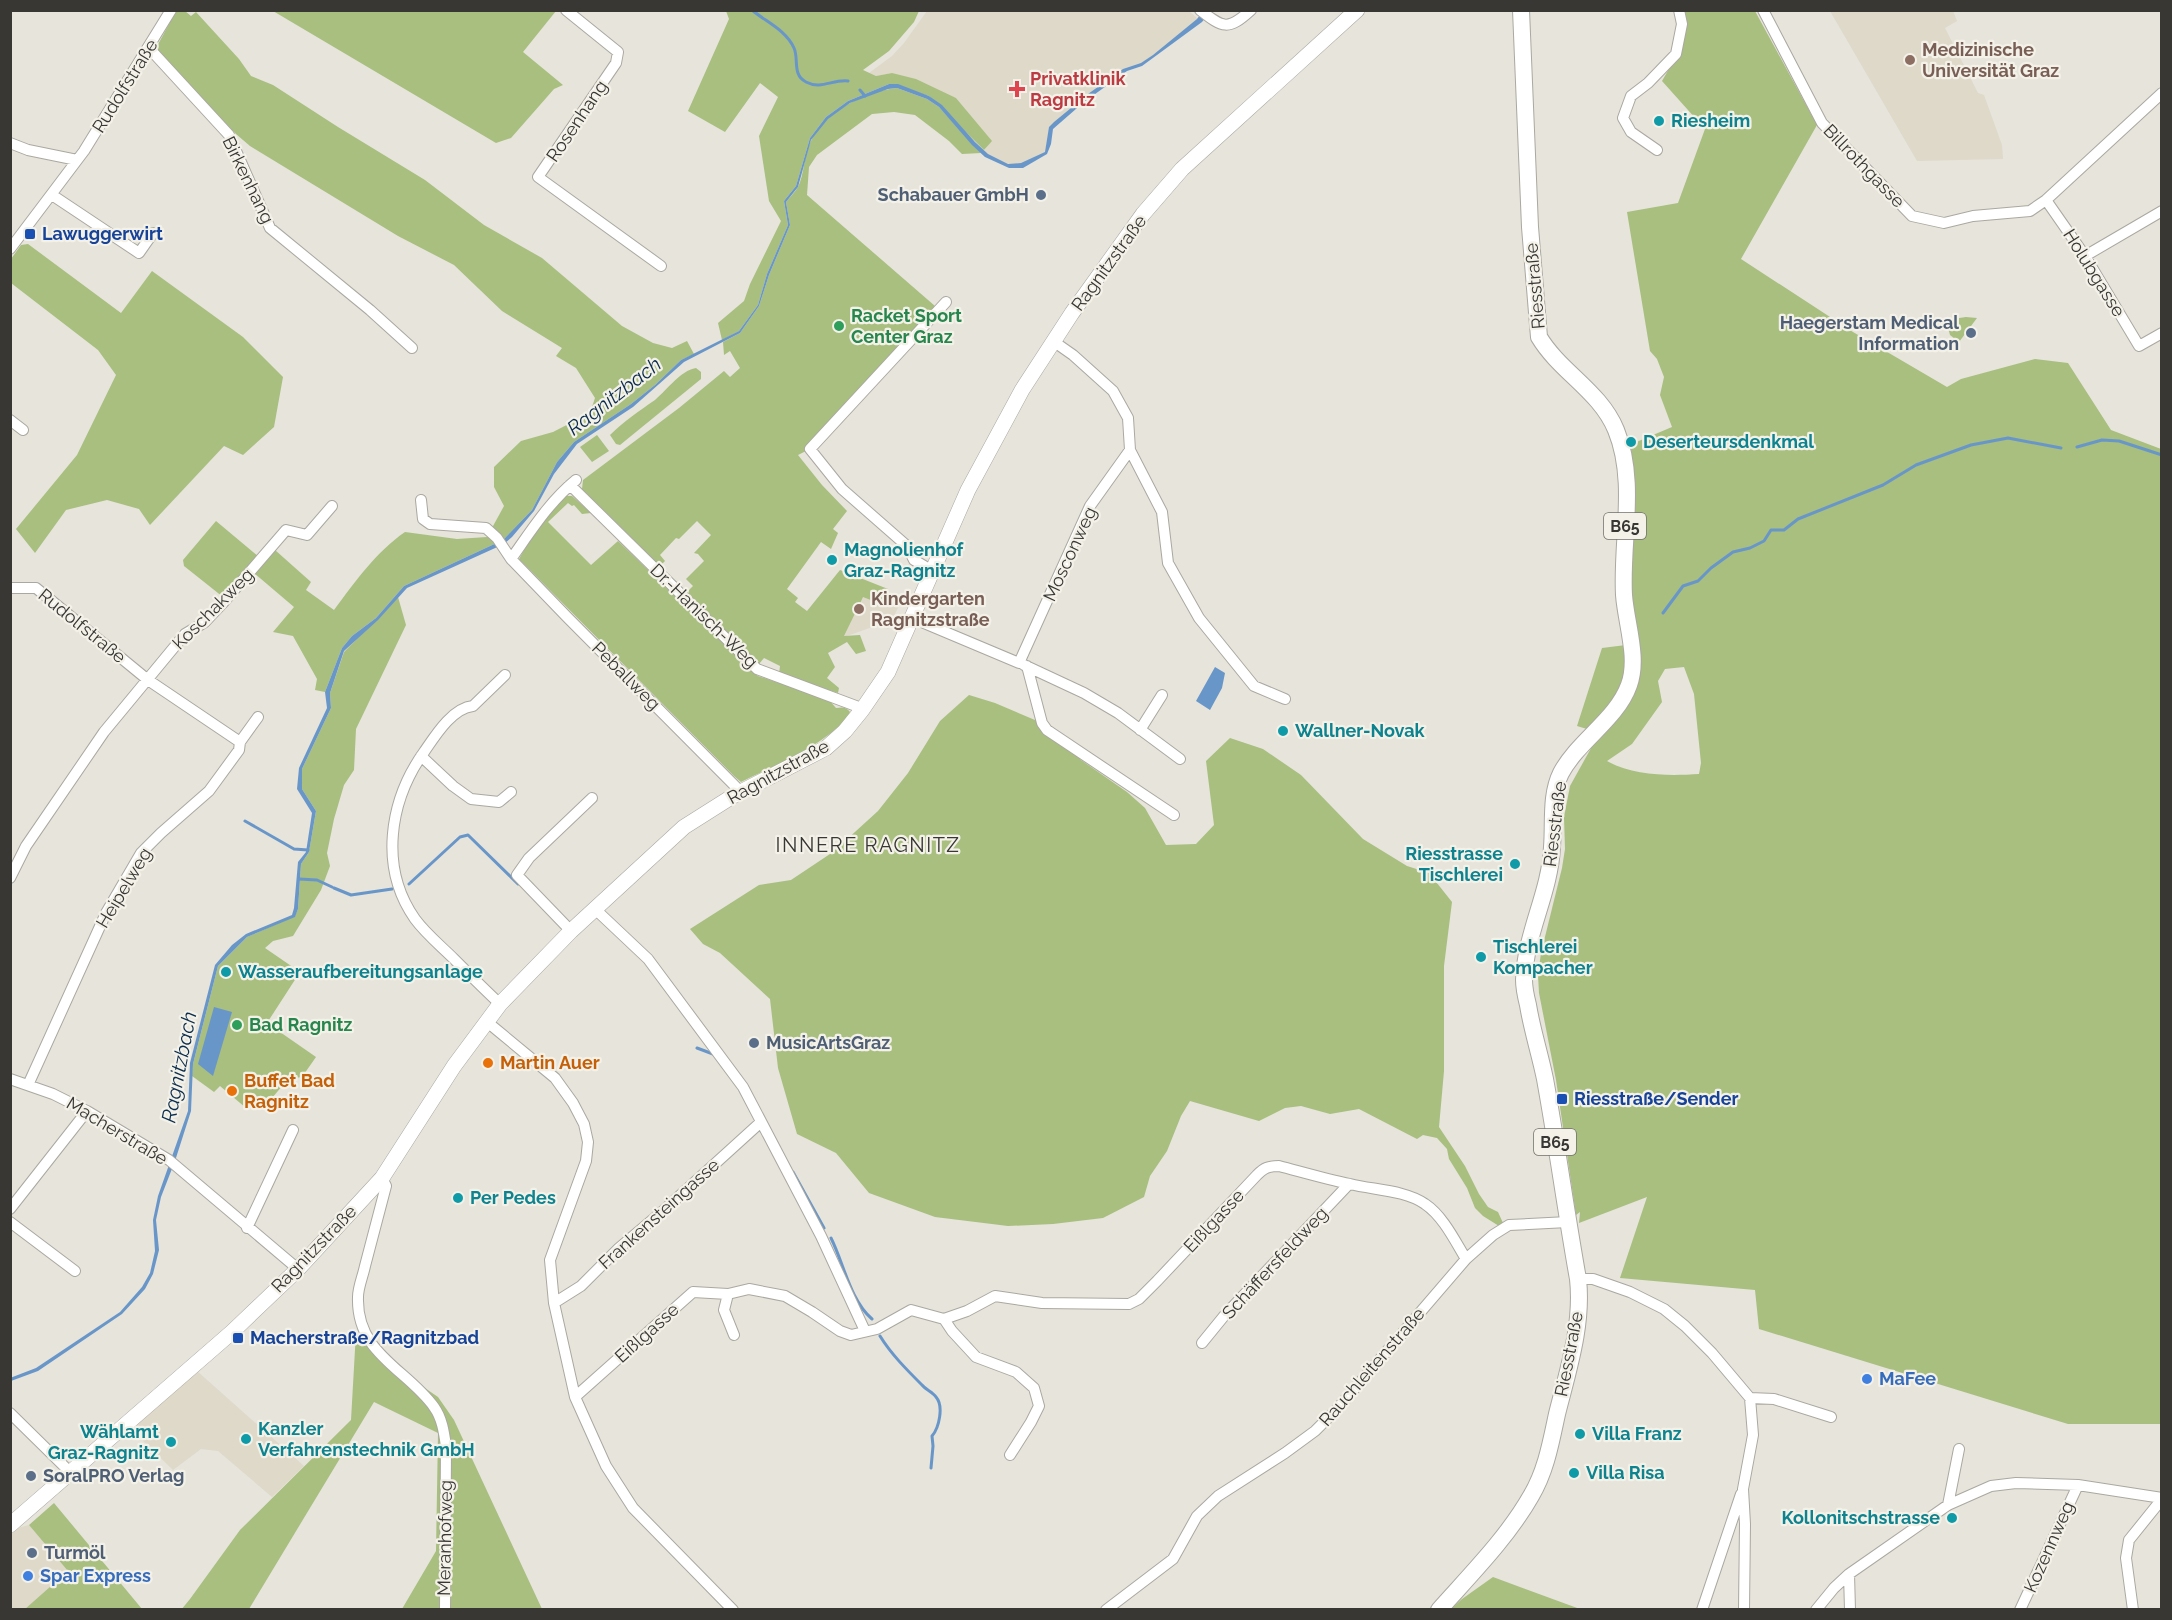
<svg xmlns="http://www.w3.org/2000/svg" width="2172" height="1620" viewBox="0 0 2172 1620" font-family="Raleway,sans-serif">
<style>
.built{fill:#ded9c9}
.green{fill:#a8bf7f;fill-rule:evenodd}
.water{fill:#6996c9}
.lines{fill:none;stroke-linecap:round;stroke-linejoin:round}
.stream{stroke:#6996c9;stroke-width:3}
.street-casing{stroke:#aaa8a0;stroke-width:12}
.secondary-casing{stroke:#aaa8a0;stroke-width:16}
.primary-casing{stroke:#aaa8a0;stroke-width:18}
.street{stroke:#fff;stroke-width:10}
.secondary{stroke:#fff;stroke-width:15}
.primary{stroke:#fff;stroke-width:16}
.education-dot{fill:#8d6e63;stroke:#f3f1e8;stroke-width:2}
.health-dot{fill:#e0444e;stroke:#f3f1e8;stroke-width:2}
.culture-dot{fill:#0f9aa8;stroke:#f3f1e8;stroke-width:2}
.service-dot{fill:#5c6f8a;stroke:#f3f1e8;stroke-width:2}
.transit-dot{fill:#1a4fb4;stroke:#f3f1e8;stroke-width:2}
.leisure-dot{fill:#2e9e5b;stroke:#f3f1e8;stroke-width:2}
.food-dot{fill:#e8710a;stroke:#f3f1e8;stroke-width:2}
.shop-dot{fill:#3f7fe0;stroke:#f3f1e8;stroke-width:2}
.labels{text-anchor:middle;stroke-width:4.5;stroke-linejoin:round;paint-order:stroke}
.shield{fill:#f3f1e8;stroke:#706f6a;stroke-width:1.5}
.shield-label{font-size:16px;font-weight:bold;fill:#383734}
.education-label{font-size:18px;font-weight:bold;fill:#785e54;stroke:#f3f1e8;text-anchor:start}
.health-label{font-size:18px;font-weight:bold;fill:#be3a42;stroke:#f3f1e8;text-anchor:start}
.street-label{font-size:18px;fill:#383734;stroke:#f3f1e8}
.culture-label{font-size:18px;font-weight:bold;fill:#0d838f;stroke:#f3f1e8;text-anchor:start}
.service-label{font-size:18px;font-weight:bold;fill:#4e5e75;stroke:#f3f1e8;text-anchor:start}
.transit-label{font-size:18px;font-weight:bold;fill:#164399;stroke:#f3f1e8;text-anchor:start}
.leisure-label{font-size:18px;font-weight:bold;fill:#27864d;stroke:#f3f1e8;text-anchor:start}
.food-label{font-size:18px;font-weight:bold;fill:#c56008;stroke:#f3f1e8;text-anchor:start}
.shop-label{font-size:18px;font-weight:bold;fill:#366cbe;stroke:#f3f1e8;text-anchor:start}
.water-label{font-size:20px;font-style:italic;fill:#0a2c4e;stroke:#f3f1e8}
.neighbourhood-label{font-size:20px;letter-spacing:1.5px;fill:#383734;stroke:#f3f1e8}
</style>
<rect width="100%" height="100%" fill="#e6e4db"/>
<path class="built" d="M1188,10l11,10 -56,44 -17,5 -44,31 -31,28 -5,25 -23,12h-16l-24,-13 8,-11 -35,-43 -64,-25 -16,3 -7,-3 23,-17 12,-13 23,-32z
M1830,11h123l4,10 -12,7 33,65 6,2 18,50 1,14 -86,2z
M847,575l55,24 -14,30 -10,-4 -34,12z
M197,1371l107,95 -32,31 -54,-46 -17,-2 -28,21 -42,-41z
M29,1525l40,46 -44,38h-14l-1,-74 8,-7z"/>
<path class="green" d="M176,11h9l6,5 5,-4 43,47 12,17 22,9 65,42 87,53 59,45 58,33 80,68 31,17 19,5 15,-7 7,13 -13,6 -26,25 -24,19 -57,38 -17,20 -25,48 -29,30 -99,46 -28,32 -24,18 -10,12 -17,44 -10,-2 2,-11 -24,-43 -20,-4 21,-25 -46,-39 -25,29 -39,-31 -1,-6 33,-39 49,41 10,-12 36,32 -5,8 28,20c21,-28 42,-58 71,-78l52,7 30,-2 17,-31 -10,-19v-20l27,-26 32,-9 37,-19 5,-15 -19,-30 -20,-12 6,-8 -60,-37 -48,-46 -56,-29 -148,-90 -14,-12 -81,-84z
M273,11h283l-33,41 40,33 -9,4 -43,49 -15,5z
M726,11h193l-5,11 -25,29 -26,19 13,6 16,-3 24,6 40,19 36,43 -8,9 -55,-54 -40,-12 -41,17 -22,16 -16,21 -14,48 -12,15 4,24 -21,49 -9,31 -19,26 -17,9 -4,-17 26,-22 6,-17 31,-63 -12,-20 -10,-65 19,-39 -18,-14 -35,49 -37,-21 41,-92z
M1679,11h76l62,114 -76,134 112,73 94,55 14,-8 74,-20 33,4 43,67 50,19v975h-93l-309,-95 -4,-39 -135,-12 27,-81 -68,26 1,-11 -4,3 -20,-135 -17,-87 -1,-18 3,-22 21,-85 3,-19 -1,-32 6,-31 65,-117 -4,-94 4,-88 -4,-39 3,-5 38,-16 -12,-32 4,-18 -7,-18 -7,-8 -23,-139 51,-9 27,-74 -43,-48 19,-33zM1684,667l10,27 7,69 -2,11c-29,2 -66,2 -92,-13l25,-17 30,-42 -4,-21 7,-12z
M897,88l30,11 12,8 42,46 -19,1 -13,-13 -34,-26 -21,-3 -22,2 -55,41 -8,12 -2,28 128,111 3,5 -128,138 -12,6 24,30 25,26 -14,18 5,4 -7,16 -10,-7 -34,47 11,9 -3,4 12,9 33,-41 48,19 -7,15 -18,-7 -19,39 16,-1 6,16 -10,3 -9,-12 -19,11 7,14 -8,11 12,10 -1,5 -59,-19 1,-8 -16,-8 -5,6 -71,-67 1,-7 4,-4 -7,-7 18,-18 -6,-7 -4,-1 17,-18 -14,-14 -18,18 -3,-1 -16,17 5,6 -5,5 -78,-77 1,-9 96,-72 45,-37 6,6 10,-9 -10,-17 -6,4 -1,-13 17,-9 19,-27 10,-31 21,-50 -4,-23c4,-5 9,-10 12,-15 6,-12 6,-31 12,-44 13,-31 56,-52 87,-55z
M28,244l93,69 31,-42 91,66 40,40 -9,50 -31,28 -19,-9 -74,79 -11,-16 -32,-9 -41,10 -31,43 -19,-24 61,-74 39,-80 -18,-25 -87,-67v-24l10,-14z
M1966,317l11,1 -18,24 -9,-7 -4,-15z
M696,368l5,4v7l-81,66 -4,-1 -6,-9c14,-14 29,-24 45,-35 13,-11 25,-29 41,-32z
M597,435l12,16 -17,11 -12,-15z
M563,496h9l19,17 -9,1 -8,-9 -2,1 -4,-3 -20,19 43,43 27,-24 140,135 71,24 7,8c7,-1 10,-1 14,4 -15,29 -79,55 -109,70l-7,-6 -215,-217 22,-39z
M398,597l8,28 -50,104 -2,41 -10,15 -10,34 -7,34 3,13 -9,24 -28,46 -20,5 -8,7 35,24 -33,51 49,34 -14,20 -14,2 -21,25 -11,-5 -5,2 1,2 -6,5 -26,-22 -6,6 -22,-16 1,-12 25,-98 29,-29 48,-21 3,-7 3,-45 8,-12 7,-41 -14,-22v-20l29,-61 -1,-15 14,-41z
M1626,645l-2,35 -11,20 -26,29 -10,-3 25,-78z
M969,695l26,8 47,20 39,37 46,32 18,16 21,37 30,-1 18,-19 -8,-64 24,-23 33,11 38,26 62,64 44,27 22,7 23,29 -8,64v105l-5,56 26,39 14,28 9,13 10,5 5,11 -4,3 -16,-10 -8,-8 -8,-20 -18,-29 -2,-10 -10,-11 -14,-3 -6,4 -58,-30 -29,5 -29,-8 -16,2 -26,13 -69,-20 -9,15 -14,35 -17,25 -6,21 -41,21 -50,6 -45,2 -73,-9 -66,-24 -33,-40 -39,-19 -19,-66 -8,-69 -50,-46 -17,-9 -13,-15 69,-44 32,-5 42,-28 45,-41 30,-38 32,-52z
M356,1332l47,41 35,24 16,23 88,189h-140l34,-58 2,-118 -64,-31 -125,207 -68,1 9,-11 50,-69 111,-110z
M54,1503l88,106h-117l43,-38 -39,-46z
M1493,1577l76,28 11,4h-129l11,-10z"/>
<path class="water" d="M1203,11h8l-9,11 -60,44 -15,5 -43,31 -31,27 -2,15 -4,10 -24,14h-14l-24,-11 -13,-12 -33,-38 -12,-8 -30,-11 -9,1 -38,14 -22,16 -17,21 -13,47 -12,15 4,23 -21,50 -10,31 -19,27 -56,29 -51,45 -56,37 -23,30 -20,37 -22,26 -8,7 -97,44 -29,32 -34,31 -14,42 1,15 -29,61v20l14,22 -7,41 -8,12 -3,45 -3,8 -48,20 -29,29 -25,98 -2,47 -16,50 -14,36 -5,23 3,30 -6,24 -8,15 -23,25 -84,57 -27,10 -1,-3 26,-10 84,-56 22,-25 8,-14 5,-22 -2,-31 5,-24 30,-85 2,-48 25,-98 17,-20 14,-11 46,-19 2,-7 4,-46 8,-10 6,-39 -15,-24 2,-21 28,-60 -2,-16 17,-44 10,-12 24,-18 28,-32 99,-46 29,-30 25,-48 17,-20 57,-38 24,-19 26,-25 58,-29 19,-26 9,-31 21,-49 -4,-24 12,-15 14,-48 16,-21 22,-16 41,-17h9l31,12 13,9 33,37 13,12 20,10 13,-1 24,-11 4,-25 5,-5 34,-28 35,-25 18,-6 12,-8 44,-36z
M1215,667l10,6 -3,15 -12,22 -14,-9z
M214,1007l18,5 -19,64 -15,-12z"/>
<g class="lines">
<path class="stream" d="M752,10c14,12 34,20 42,38 5,11 -2,27 12,34 15,8 27,-3 42,-1
M860,90l5,6
M2077,447l25,-7 17,1 43,14
M1663,613l20,-27 15,-5 13,-13 22,-16 17,-4 14,-7 7,-11h13l14,-11 85,-34 33,-20 55,-20 37,-7 53,10
M245,821l49,28 14,1
M299,879l18,1 15,7
M409,884l51,-47 8,-2 50,49
M334,888l17,7 41,-6
M697,1048l16,6
M793,1172l31,56
M831,1238c13,26 19,62 41,81
M880,1336c11,18 27,34 42,49 4,5 11,7 14,12 8,9 3,31 -4,39l1,10 -2,22"/>
<g class="street-casing">
<path id="street" d="M566,10l52,42 -2,11 -78,114 123,89
M1200,10c23,18 28,21 51,0
M1763,10l59,113 90,93 32,7 29,-7 57,-5 16,-11 116,-107
M149,48l80,87 41,93 100,82 42,38
M10,143l18,7 49,10
M1657,150l-26,-18 -8,-14 8,-22 17,-13 28,-29 6,-30 -3,-14
M52,195l87,58 14,-20
M2046,200l39,56 54,90 23,-13
M10,249l74,-98 87,-141
M2085,256l77,-45
M1053,341l20,14 40,36 15,27 2,32 32,62 6,51 31,55 55,68 31,13
M10,420l13,10
M570,485l187,184 99,37 6,4
M421,500l2,19 7,5 56,4 11,10 14,21 57,59 173,174
M511,559c20,-28 38,-57 65,-79
M931,570l-17,-10 -7,-14 -65,-57 -32,-40 136,-147
M10,588h26l112,92 92,62
M912,618l107,45 71,-157 40,-56
M1024,665l60,28 34,20 62,46
M1027,666l15,57 5,7 127,85
M1140,730l22,-35
M421,756l32,30 18,13 28,3 12,-10
M10,878l16,-32 78,-114 81,-98 20,-12 17,-18 64,-74 21,5 25,-29
M595,909l53,50 95,128 78,149 44,95
M571,931l-54,-56 12,-17 63,-60
M500,1004c-16,-15 -31,-30 -46,-45 -13,-13 -28,-25 -39,-40 -36,-51 -26,-118 9,-167 11,-16 28,-44 49,-46l32,-31
M486,1021l69,57 18,25 11,21 4,18 -2,19 -36,99 4,43 21,94 31,69 27,42 100,102
M10,1079l43,15 34,17 82,49 129,109
M28,1085l78,-172 35,-60 20,-20 48,-42 30,-41 1,-8 18,-25
M382,1178l4,8c-7,27 -14,53 -21,80 -2,10 -7,21 -7,31 -2,57 49,72 76,110 8,11 10,25 12,39l-1,164
M10,1209l77,-98
M10,1222l65,49
M247,1228l46,-98
M1578,1279h15l37,13 34,17 21,17 27,27 38,45 3,37 -10,54 2,35 -1,86
M728,1294l-4,16 10,25
M554,1303l27,-17 38,-38 45,-38 97,-88
M944,1319l8,12 24,26 40,15 18,16 5,18 -8,16 -21,33
M1202,1343l22,-27 125,-132
M575,1397l118,-105 35,2 21,-5 36,7 27,16 28,19 11,4 26,-6 34,-19 33,9 23,-8 28,-15 47,7 87,1 10,-5 18,-18 100,-106c7,-7 11,-9 22,-9 23,6 47,13 71,18 23,6 55,6 75,20 18,12 30,37 41,55
M1750,1398l24,1 57,18
M10,1413l61,60
M1948,1505l11,-56
M1849,1574l1,36
M1106,1610l67,-51 24,-43 21,-20 67,-43 30,-22 23,-23 128,-149 27,-24 16,-10 59,-3
M1702,1610l39,-116
M1816,1610l18,-22 15,-14 99,-69 43,-19 25,-3 62,2 84,13
M2020,1610l58,-125
M2133,1610l-7,-52 3,-18 33,-41"/>
</g>
<g class="secondary-casing">
<path id="secondary" d="M10,1525l222,-193 66,-63 84,-91 72,-112 46,-62 71,-73 113,-104 49,-31 93,-48 19,-17 17,-21 26,-38 80,-182 54,-100 50,-77 71,-99 39,-45 175,-159"/>
</g>
<g class="primary-casing">
<path id="primary" d="M1439,1610c32,-36 68,-72 92,-114 15,-25 20,-54 26,-82 11,-44 26,-89 21,-135 -12,-67 -21,-134 -33,-200 -5,-25 -13,-49 -17,-74 -2,-8 -4,-17 -4,-25 1,-46 26,-87 28,-133 2,-24 -2,-52 9,-74 17,-32 56,-54 68,-88 10,-27 -3,-62 -5,-90 -3,-54 13,-114 -8,-165 -16,-39 -56,-58 -77,-93l-9,-110 -9,-217"/>
</g>
<use href="#street" class="street"/>
<use href="#secondary" class="secondary"/>
<use href="#primary" class="primary"/>
</g>
<g class="education-dot">
<circle cx="1910" cy="60" r="6"/>
<circle cx="859" cy="609" r="6"/>
</g>
<path class="health-dot" d="M1014 80h6v6h6v6h-6v6h-6v-6h-6v-6h6z"/>
<g class="culture-dot">
<circle cx="1659" cy="121" r="6"/>
<circle cx="1631" cy="442" r="6"/>
<circle cx="832" cy="560" r="6"/>
<circle cx="1283" cy="731" r="6"/>
<circle cx="1515" cy="864" r="6"/>
<circle cx="1481" cy="957" r="6"/>
<circle cx="226" cy="972" r="6"/>
<circle cx="458" cy="1198" r="6"/>
<circle cx="1580" cy="1434" r="6"/>
<circle cx="246" cy="1439" r="6"/>
<circle cx="171" cy="1442" r="6"/>
<circle cx="1574" cy="1473" r="6"/>
<circle cx="1952" cy="1518" r="6"/>
</g>
<g class="service-dot">
<circle cx="1041" cy="195" r="6"/>
<circle cx="1971" cy="333" r="6"/>
<circle cx="754" cy="1043" r="6"/>
<circle cx="31" cy="1476" r="6"/>
<circle cx="32" cy="1553" r="6"/>
</g>
<g class="transit-dot">
<rect x="24" y="228" width="12" height="12" rx="3"/>
<rect x="1556" y="1093" width="12" height="12" rx="3"/>
<rect x="232" y="1332" width="12" height="12" rx="3"/>
</g>
<g class="leisure-dot">
<circle cx="839" cy="326" r="6"/>
<circle cx="237" cy="1025" r="6"/>
</g>
<g class="food-dot">
<circle cx="488" cy="1063" r="6"/>
<circle cx="232" cy="1091" r="6"/>
</g>
<g class="shop-dot">
<circle cx="1867" cy="1379" r="6"/>
<circle cx="28" cy="1576" r="6"/>
</g>
<g class="labels">
<g class="shield">
<rect x="1604" y="513" width="42" height="26" rx="4.5"/>
<rect x="1534" y="1129" width="42" height="26" rx="4.5"/>
</g>
<g class="shield-label">
<text x="1625" y="532">B65</text>
<text x="1555" y="1148">B65</text>
</g>
<g class="education-label">
<text x="1922" y="56">Medizinische<tspan x="1922" dy="21">Universität Graz</tspan></text>
<text x="871" y="605">Kindergarten<tspan x="871" dy="21">Ragnitzstraße</tspan></text>
</g>
<g class="health-label">
<text x="1030" y="85">Privatklinik<tspan x="1030" dy="21">Ragnitz</tspan></text>
</g>
<g class="street-label">
<text transform="translate(125 86) rotate(-58)" y="6">Rudolfstraße</text>
<text transform="translate(577 121) rotate(-56)" y="6">Rosenhang</text>
<text transform="translate(1864 166) rotate(46)" y="6">Billrothgasse</text>
<text transform="translate(248 180) rotate(64)" y="6">Birkenhang</text>
<text transform="translate(1109 263) rotate(-54)" y="6">Ragnitzstraße</text>
<text transform="translate(2094 273) rotate(58)" y="6">Holubgasse</text>
<text transform="translate(1535 286) rotate(-95)" y="6">Riesstraße</text>
<text transform="translate(1070 554) rotate(-65)" y="6">Mosconweg</text>
<text transform="translate(213 609) rotate(-45)" y="6">Koschakweg</text>
<text transform="translate(704 616) rotate(44)" y="6">Dr.-Hanisch-Weg</text>
<text transform="translate(82 626) rotate(39)" y="6">Rudolfstraße</text>
<text transform="translate(626 676) rotate(45)" y="6">Peballweg</text>
<text transform="translate(778 772) rotate(-29)" y="6">Ragnitzstraße</text>
<text transform="translate(1555 824) rotate(-83)" y="6">Riesstraße</text>
<text transform="translate(124 888) rotate(-59)" y="6">Heipelweg</text>
<text transform="translate(117 1131) rotate(31)" y="6">Macherstraße</text>
<text transform="translate(659 1214) rotate(-42)" y="6">Frankensteingasse</text>
<text transform="translate(1214 1221) rotate(-47)" y="6">Eißlgasse</text>
<text transform="translate(314 1249) rotate(-46)" y="6">Ragnitzstraße</text>
<text transform="translate(1275 1263) rotate(-47)" y="6">Schäffersfeldweg</text>
<text transform="translate(647 1333) rotate(-42)" y="6">Eißlgasse</text>
<text transform="translate(1569 1354) rotate(-79)" y="6">Riesstraße</text>
<text transform="translate(1372 1367) rotate(-49)" y="6">Rauchleitenstraße</text>
<text transform="translate(445 1538) rotate(-89)" y="6">Meranhofweg</text>
<text transform="translate(2049 1547) rotate(-66)" y="6">Kozennweg</text>
</g>
<g class="culture-label">
<text x="1671" y="127">Riesheim</text>
<text x="1643" y="448">Deserteursdenkmal</text>
<text x="844" y="556">Magnolienhof<tspan x="844" dy="21">Graz-Ragnitz</tspan></text>
<text x="1295" y="737">Wallner-Novak</text>
<text x="1503" y="860" text-anchor="end">Riesstrasse<tspan x="1503" dy="21">Tischlerei</tspan></text>
<text x="1493" y="953">Tischlerei<tspan x="1493" dy="21">Kompacher</tspan></text>
<text x="238" y="978">Wasseraufbereitungsanlage</text>
<text x="470" y="1204">Per Pedes</text>
<text x="258" y="1435">Kanzler<tspan x="258" dy="21">Verfahrenstechnik GmbH</tspan></text>
<text x="159" y="1438" text-anchor="end">Wählamt<tspan x="159" dy="21">Graz-Ragnitz</tspan></text>
<text x="1592" y="1440">Villa Franz</text>
<text x="1586" y="1479">Villa Risa</text>
<text x="1940" y="1524" text-anchor="end">Kollonitschstrasse</text>
</g>
<g class="service-label">
<text x="1029" y="201" text-anchor="end">Schabauer GmbH</text>
<text x="1959" y="329" text-anchor="end">Haegerstam Medical<tspan x="1959" dy="21">Information</tspan></text>
<text x="766" y="1049">MusicArtsGraz</text>
<text x="43" y="1482">SoralPRO Verlag</text>
<text x="44" y="1559">Turmöl</text>
</g>
<g class="transit-label">
<text x="42" y="240">Lawuggerwirt</text>
<text x="1574" y="1105">Riesstraße/Sender</text>
<text x="250" y="1344">Macherstraße/Ragnitzbad</text>
</g>
<g class="leisure-label">
<text x="851" y="322">Racket Sport<tspan x="851" dy="21">Center Graz</tspan></text>
<text x="249" y="1031">Bad Ragnitz</text>
</g>
<g class="food-label">
<text x="500" y="1069">Martin Auer</text>
<text x="244" y="1087">Buffet Bad<tspan x="244" dy="21">Ragnitz</tspan></text>
</g>
<g class="shop-label">
<text x="1879" y="1385">MaFee</text>
<text x="40" y="1582">Spar Express</text>
</g>
<g class="water-label">
<text transform="translate(614 396) rotate(-38)" y="7">Ragnitzbach</text>
<text transform="translate(179 1067) rotate(-79)" y="7">Ragnitzbach</text>
</g>
<g class="neighbourhood-label">
<text x="868" y="852">INNERE RAGNITZ</text>
</g>
</g>
<rect width="2172" height="1620" fill="none" stroke="#383734" stroke-width="24"/>
</svg>
